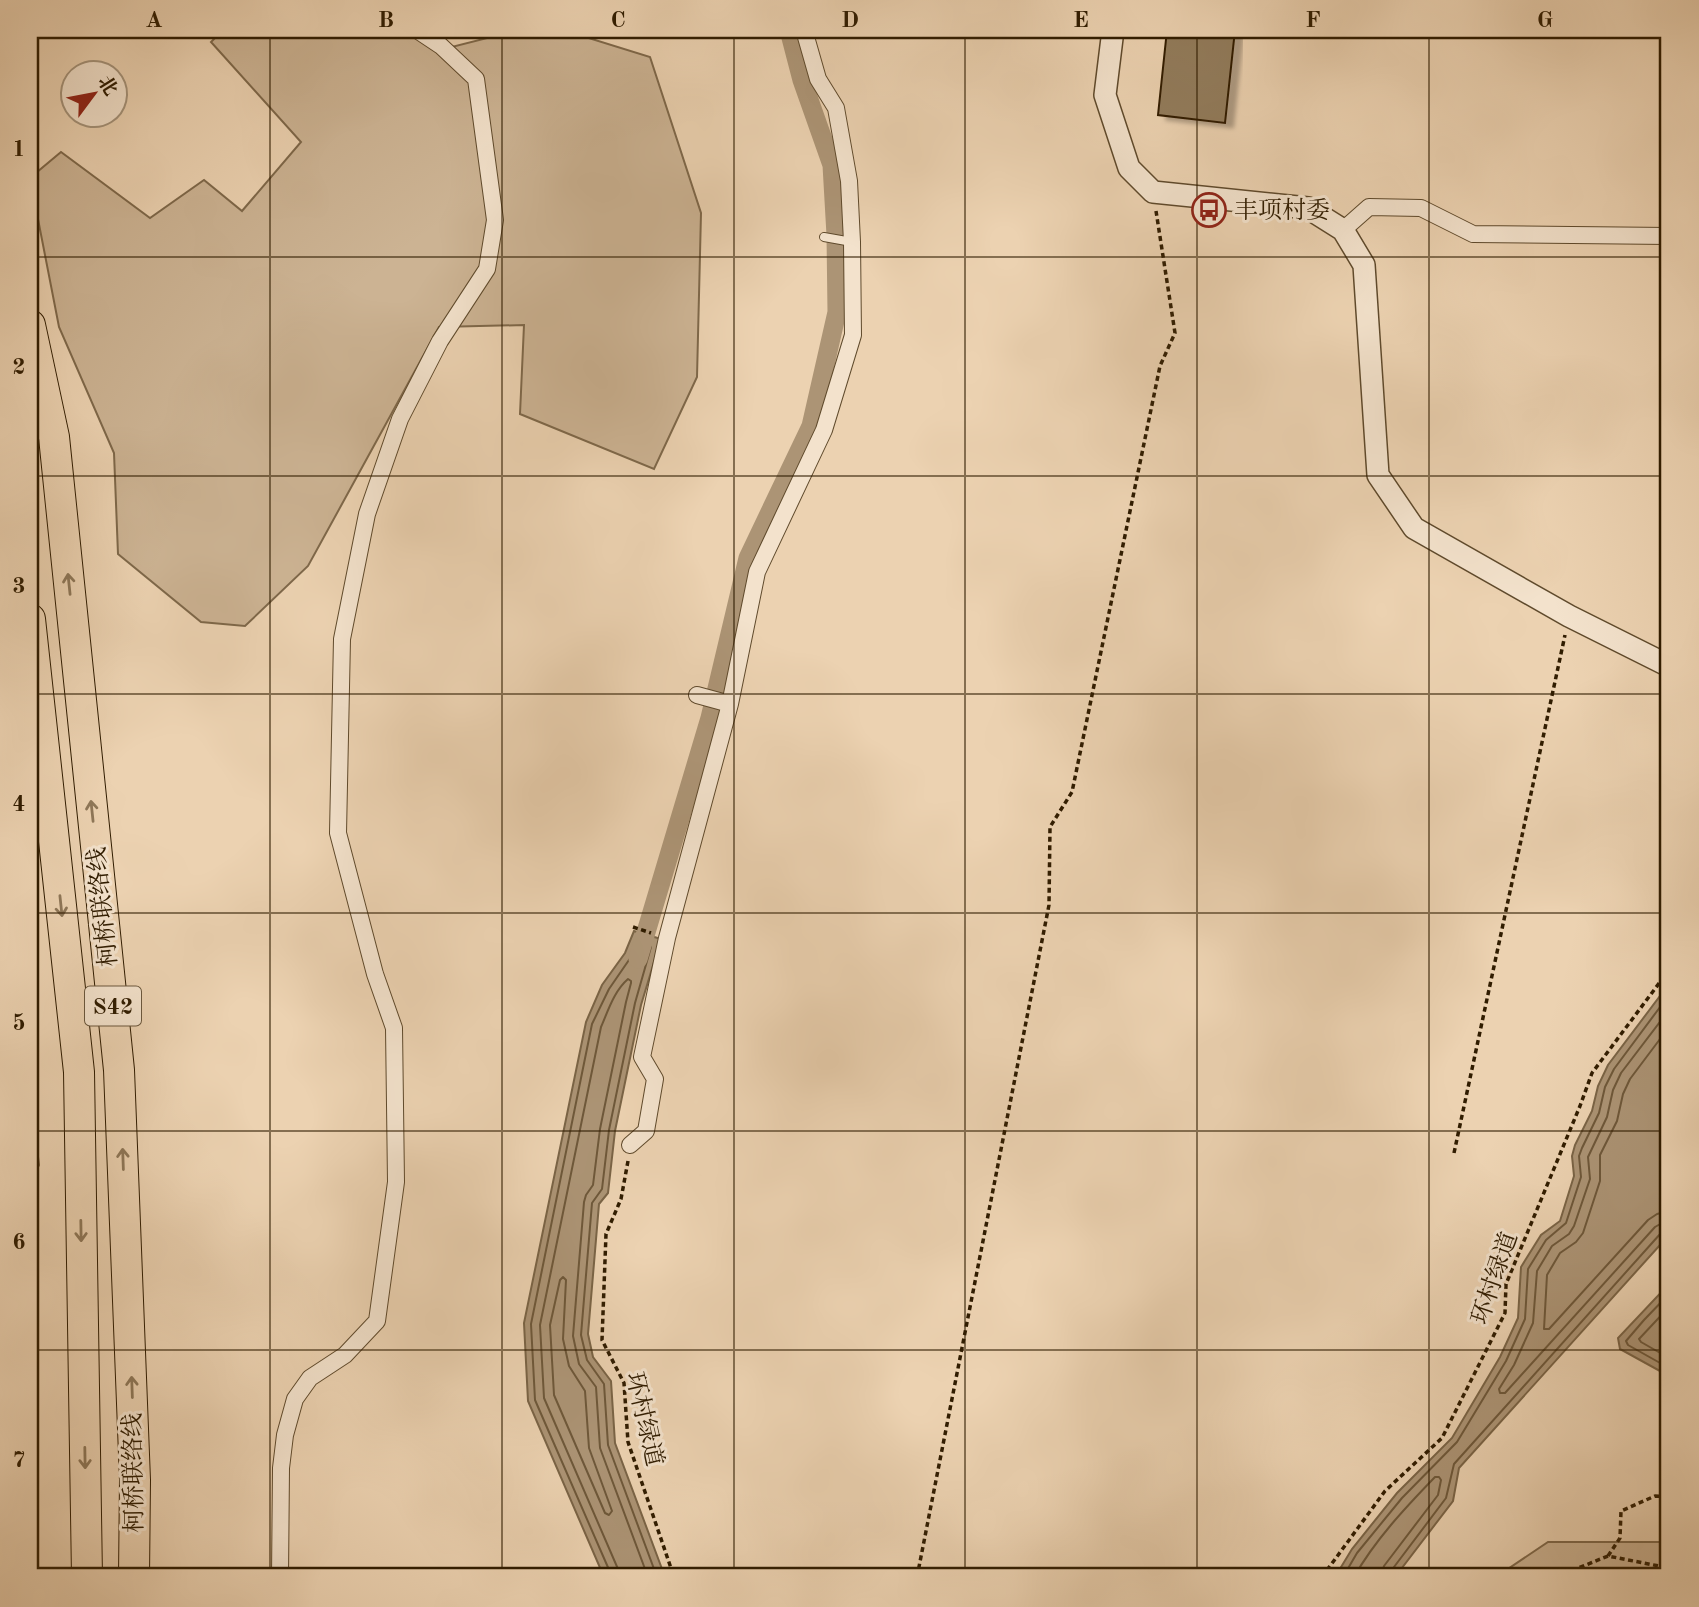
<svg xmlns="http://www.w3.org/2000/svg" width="1699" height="1607" viewBox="0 0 1699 1607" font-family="'Old Standard TT','Noto Serif SC',serif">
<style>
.green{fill:#ccb393;stroke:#7e684a;stroke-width:2}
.water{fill:#ac9475;stroke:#7a6446;stroke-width:2}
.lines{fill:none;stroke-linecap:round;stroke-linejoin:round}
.shore{stroke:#6e583a;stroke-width:2}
.canal{stroke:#ac9475;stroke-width:19}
.building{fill:#927b5c;stroke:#301c00;stroke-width:2;filter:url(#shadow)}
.service-casing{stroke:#5f4a2c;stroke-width:10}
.minor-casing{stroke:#5f4a2c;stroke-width:18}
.tertiary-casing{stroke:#5f4a2c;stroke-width:24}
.motorway-casing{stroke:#301c00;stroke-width:32}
.path{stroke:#301c00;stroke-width:3.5;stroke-dasharray:5 3.5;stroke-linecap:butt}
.service{stroke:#f3e2cc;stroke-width:8}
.minor{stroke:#f3e2cc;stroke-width:16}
.tertiary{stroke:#f3e2cc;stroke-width:21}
.motorway{stroke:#ecd2b1;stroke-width:30}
.oneway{stroke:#8e7758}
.grid{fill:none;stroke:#301c00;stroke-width:2;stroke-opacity:0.55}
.labels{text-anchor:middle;stroke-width:6;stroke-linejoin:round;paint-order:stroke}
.shield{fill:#f3e2cc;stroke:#6a573d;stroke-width:2}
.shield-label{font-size:23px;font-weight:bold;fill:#301c00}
.poi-label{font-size:24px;fill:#301c00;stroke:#f3e2cc;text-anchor:start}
.street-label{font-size:24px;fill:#301c00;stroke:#f3e2cc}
.neatline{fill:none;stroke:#301c00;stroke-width:2.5}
.grid-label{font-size:23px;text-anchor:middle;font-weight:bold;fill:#301c00}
</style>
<defs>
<filter id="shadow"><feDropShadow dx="8" dy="4.5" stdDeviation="2" flood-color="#0004"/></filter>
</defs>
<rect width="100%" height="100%" fill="#ecd2b1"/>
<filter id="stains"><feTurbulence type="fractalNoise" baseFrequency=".00286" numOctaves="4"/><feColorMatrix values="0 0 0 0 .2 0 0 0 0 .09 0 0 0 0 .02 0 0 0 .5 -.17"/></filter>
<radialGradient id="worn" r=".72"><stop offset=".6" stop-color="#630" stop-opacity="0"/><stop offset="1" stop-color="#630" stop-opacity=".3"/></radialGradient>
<path class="green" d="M223,30h185l32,20 79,-20h44l87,27 51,156 -4,164 -43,92 -134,-55 4,-89 -85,2 -131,239 -63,60 -44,-4 -83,-68 -4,-101 -55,-126 -29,-149 31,-26 89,66 54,-38 38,31 59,-69 -90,-100z
M30,1091l9,74 -9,18z
M1548,1542h121v35h-173z"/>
<path class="water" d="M634,931l27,8 -20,66 -26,126 -7,62 -9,11 -11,130 5,23 18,24 4,62 50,134h-61l-76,-176 -4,-78 62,-301 16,-37 23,-32z
M1669,984v251l-210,233 -6,33 -58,76h-60l17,-28 45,-56 55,-55 48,-81 18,-39 3,-51 20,-32 19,-14 14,-45 -2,-20 3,-11 17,-34 6,-25 10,-21z
M1669,1284v92l-49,-27 -2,-11z"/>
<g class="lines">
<path class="shore" d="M1669,1010l-48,63 -8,17 -6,27 -19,40 2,22 -16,47 -5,8 -17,12 -15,25 -4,52 -19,42 -15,24 1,4h5l150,-166 7,-4 7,-1
M1669,1027l-39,52 -7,15 -6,27 -17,34v26l-17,52 -7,9 -16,11 -13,22 -3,54h5l99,-109 9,-6 12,-3
M563,1277l3,3 -3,59 6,27 16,25 4,57 23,63 -3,4 -4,-2 -51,-118 -4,-70 10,-45z
M1669,1294l-25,26 -18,21 2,4 41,23
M1669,1307l-30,32 2,3 28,16
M610,1577v-5l-75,-172 -4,-76 61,-300 17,-35 22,-32 7,-15 2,-2 9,3 2,4 -16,56 -26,127 -7,59 -10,14 -11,132 6,25 17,24 4,61 49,132
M619,1577l-1,-8 -74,-171 -4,-73 61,-298c7,-16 13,-36 27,-48l3,2v2l-5,19 -26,127 -7,56 -7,10 -2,7 -11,134 6,28 17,23 4,61 48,129
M1343,1577l14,-24 45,-55 55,-56 49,-81 19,-42 3,-50 18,-29 20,-17 15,-46 -2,-21 3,-8 17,-35 6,-26 9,-18 55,-74
M1354,1577c21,-37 51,-69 81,-100h4l2,3 -3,15 -54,71 -3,11
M1390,1577l1,-6 55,-73 8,-34 207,-231 8,-2"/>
<path class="canal" d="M638,959l72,-241 38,-160 63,-132 26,-114 -1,-77 -4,-70 -30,-85 -13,-50"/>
</g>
<path class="building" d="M1167,30h68l-10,93 -67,-8z"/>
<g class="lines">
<g class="service-casing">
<path id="service" d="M824,237l28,5"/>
</g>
<g class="minor-casing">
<path id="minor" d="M1343,230l26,-23 52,1 52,26 196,2
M697,695l33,9
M630,1145l16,-14 9,-52 -13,-22 25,-119 63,-234 27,-132 67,-142 29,-95 -1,-93 -3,-61 -13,-73 -18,-29 -14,-49
M280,1577l1,-109 4,-33 10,-36 15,-21 35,-23 32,-34 19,-139 -2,-154 -19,-54 -37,-141 4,-194 25,-125 33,-95 40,-78 47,-72 8,-49 -19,-141 -35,-33 -24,-16"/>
</g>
<g class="tertiary-casing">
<path id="tertiary" d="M1113,30l-8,65 24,73 24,24 155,16 35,22 21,35 14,210 36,53 155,88 100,50"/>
</g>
<g class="motorway-casing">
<path id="motorway" d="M30,325l24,112 65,633 16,410 -1,97
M30,619l49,453 8,505"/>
</g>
<path class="path" d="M633,927l18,6
M1454,1153l111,-518
M628,1161l-7,38 -15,35 -4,106 22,43 4,59 46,135
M1608,1556l12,-18 1,-27 34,-15 14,1
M917,1577l132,-672 1,-78 22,-35 88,-426 15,-33 -19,-122
M1322,1577l63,-86 57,-53 63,-125 1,-29 74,-178 12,-33 77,-103
M1556,1577l52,-21 56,11 3,10"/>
<use href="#service" class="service"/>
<use href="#minor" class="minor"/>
<use href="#tertiary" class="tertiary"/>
<use href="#motorway" class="motorway"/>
</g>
<defs><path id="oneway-shaft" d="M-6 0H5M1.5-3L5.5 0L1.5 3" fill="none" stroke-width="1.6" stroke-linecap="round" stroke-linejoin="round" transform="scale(1.75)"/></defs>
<g class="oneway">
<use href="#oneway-shaft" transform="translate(69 584) rotate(-96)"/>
<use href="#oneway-shaft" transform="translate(92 811) rotate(-96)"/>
<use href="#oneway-shaft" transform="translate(61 906) rotate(84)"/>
<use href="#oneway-shaft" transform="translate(123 1159) rotate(-92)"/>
<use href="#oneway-shaft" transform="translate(81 1231) rotate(89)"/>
<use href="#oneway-shaft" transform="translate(132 1387) rotate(-92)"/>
<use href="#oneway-shaft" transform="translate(85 1458) rotate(89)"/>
</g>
<path class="grid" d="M270,30v1547M502,30v1547M734,30v1547M965,30v1547M1197,30v1547M1429,30v1547M30,257h1639M30,476h1639M30,694h1639M30,913h1639M30,1131h1639M30,1350h1639"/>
<defs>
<g id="bus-ring" transform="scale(1.75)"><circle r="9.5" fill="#f3e2cc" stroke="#8f2418" stroke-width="1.5"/><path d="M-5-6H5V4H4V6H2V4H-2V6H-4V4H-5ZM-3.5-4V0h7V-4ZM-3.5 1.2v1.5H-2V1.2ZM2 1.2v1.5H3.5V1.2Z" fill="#8f2418"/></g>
</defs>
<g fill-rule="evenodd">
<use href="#bus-ring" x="1209" y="210"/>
</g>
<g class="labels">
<rect class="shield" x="85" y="986.5" width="56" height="39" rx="5"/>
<g class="shield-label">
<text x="113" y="1014">S42</text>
</g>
<g class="poi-label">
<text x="1234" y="218">丰项村委</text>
</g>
<g class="street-label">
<text transform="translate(102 907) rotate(-96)" y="8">柯桥联络线</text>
<text transform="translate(1494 1278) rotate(-71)" y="8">环村绿道</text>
<text transform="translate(645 1419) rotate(77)" y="8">环村绿道</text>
<text transform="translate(133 1473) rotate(-91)" y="8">柯桥联络线</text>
</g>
</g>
<rect width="1699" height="1607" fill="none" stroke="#ecd2b1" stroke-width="77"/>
<g transform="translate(94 94) rotate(58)"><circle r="33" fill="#f3e2cc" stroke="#a5937a" stroke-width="2"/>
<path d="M0-5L12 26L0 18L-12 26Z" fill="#8f2418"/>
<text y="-10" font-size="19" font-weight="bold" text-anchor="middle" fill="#301c00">北</text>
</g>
<rect x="38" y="38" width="1622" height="1530" class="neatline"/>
<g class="grid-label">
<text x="154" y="27">A</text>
<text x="386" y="27">B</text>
<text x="618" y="27">C</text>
<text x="850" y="27">D</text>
<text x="1081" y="27">E</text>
<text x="1313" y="27">F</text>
<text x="1545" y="27">G</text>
<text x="19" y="156">1</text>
<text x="19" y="374">2</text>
<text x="19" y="593">3</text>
<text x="19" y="811">4</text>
<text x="19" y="1030">5</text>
<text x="19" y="1249">6</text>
<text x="19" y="1467">7</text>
</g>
<rect width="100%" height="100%" filter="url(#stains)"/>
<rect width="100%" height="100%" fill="url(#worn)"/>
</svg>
